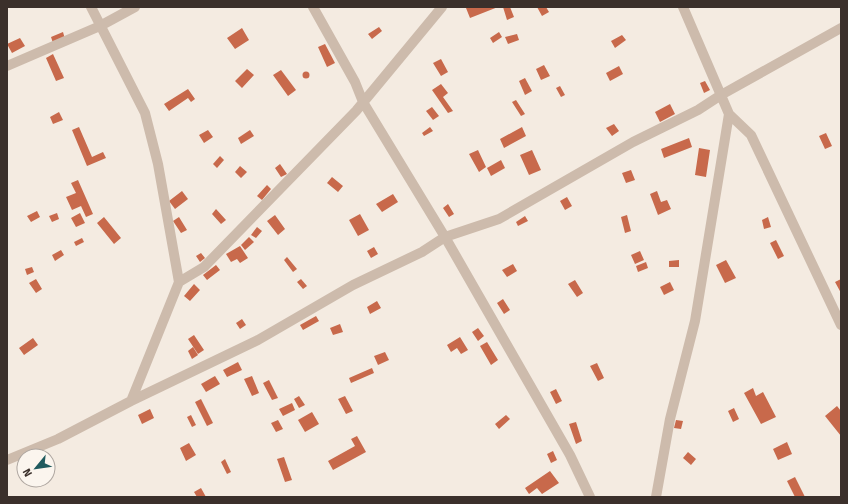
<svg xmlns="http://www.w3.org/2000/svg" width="848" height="504" viewBox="0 0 848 504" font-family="'Fira Sans',sans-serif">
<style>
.building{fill:#c8694b}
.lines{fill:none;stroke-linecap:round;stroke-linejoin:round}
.street{stroke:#cdbbac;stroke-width:10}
</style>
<rect width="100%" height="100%" fill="#f4ebe1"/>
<path class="building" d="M468,7h30l-28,11 -4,-10z
M503,7h7l4,10 -7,3z
M537,7h9l3,5 -7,4z
M379,27l3,4 -10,8 -4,-5z
M242,28l7,12 -14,9 -8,-11z
M63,32l2,7 -12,4 -2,-6z
M499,32l3,5 -9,6 -3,-5z
M517,34l2,6 -11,4 -3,-7z
M622,35l4,5 -11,8 -4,-7z
M20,38l5,8 -13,7 -5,-9z
M325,44l10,19 -8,4 -9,-20z
M53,54l11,24 -8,3 -10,-23z
M441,59l7,13 -7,4 -8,-13z
M544,65l6,11 -9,4 -5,-11z
M619,66l4,8 -13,7 -4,-8z
M247,69l7,6 -12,13 -7,-7z
M281,70l15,20 -8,6 -15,-21z
M302.5 75a3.5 3.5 0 1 1 7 0a3.5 3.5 0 1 1-7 0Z
M525,78l7,13 -7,4 -6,-14z
M705,81l5,9 -6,3 -4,-10z
M441,84l7,9 -5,4 10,14 -5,2 -16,-23z
M560,86l5,9 -4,2 -5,-9z
M188,89l7,10 -4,3 -3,-4 -19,13 -5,-7z
M516,100l9,14 -4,2 -9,-14z
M670,104l5,10 -15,8 -5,-10z
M432,107l7,9 -6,4 -7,-9z
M59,112l4,8 -10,4 -3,-7z
M614,124l5,7 -7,5 -6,-8z
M79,127l13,30 11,-5 3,6 -19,8 -15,-36z
M430,127l3,4 -9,5 -2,-3z
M522,127l4,9 -22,12 -4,-9z
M208,130l5,7 -9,6 -5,-8z
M250,130l4,6 -13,8 -3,-6z
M826,133l6,13 -7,3 -6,-13z
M689,138l3,9 -28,11 -3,-9z
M699,148l11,2 -4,27 -11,-2z
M478,150l8,17 -7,5 -10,-18z
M532,150l9,20 -12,5 -9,-20z
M220,156l4,4 -7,8 -4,-4z
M501,160l4,8 -14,8 -4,-8z
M280,164l7,10 -6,3 -6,-9z
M240,166l7,6 -6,6 -6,-6z
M631,170l4,10 -9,3 -4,-10z
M332,177l11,9 -5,6 -11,-9z
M78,180l15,34 -7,3 -5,-11 -9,4 -6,-13 10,-4 -5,-10z
M267,185l4,4 -9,11 -5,-4z
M182,191l6,8 -13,10 -6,-8z
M657,191l4,11 6,-2 4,9 -13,6 -8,-21z
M393,194l5,8 -16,10 -6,-8z
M567,197l5,9 -7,4 -5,-9z
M448,204l6,10 -5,3 -6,-9z
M216,209l10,11 -5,4 -9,-10z
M37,211l3,6 -9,5 -4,-6z
M57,213l2,6 -7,3 -3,-6z
M80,213l5,10 -9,4 -5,-9z
M360,214l9,16 -11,6 -9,-16z
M275,215l10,14 -7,6 -11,-14z
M627,215l4,16 -6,2 -4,-16z
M525,216l3,5 -10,5 -2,-4z
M104,217l17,21 -7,6 -17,-21z
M179,217l8,13 -6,3 -8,-12z
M768,217l3,10 -7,2 -2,-9z
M257,227l5,4 -6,7 -5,-3z
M249,237l5,5 -9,8 -4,-5z
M82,238l2,4 -8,4 -2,-4z
M776,240l8,16 -6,3 -8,-16z
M240,246l8,12 -8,5 -3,-4 -6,3 -5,-8z
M374,247l4,7 -7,4 -4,-7z
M61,250l3,5 -9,6 -3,-6z
M640,251l4,9 -9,4 -4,-9z
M201,253l4,5 -5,4 -4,-6z
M287,257l10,12 -4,3 -9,-12z
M679,260v7h-10v-6z
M726,260l10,18 -11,5 -9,-18z
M646,262l2,6 -10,4 -2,-6z
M513,264l4,7 -10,6 -5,-7z
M216,265l4,5 -13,10 -4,-5z
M32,267l2,5 -7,3 -2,-6z
M36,279l6,10 -6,4 -7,-10z
M301,279l6,7 -4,3 -6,-7z
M841,279v14l-6,-11z
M575,280l8,13 -6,4 -9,-13z
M670,282l4,8 -10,5 -4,-8z
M194,284l6,6 -10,11 -6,-5z
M503,299l7,11 -6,4 -7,-11z
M377,301l4,7 -11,6 -3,-7z
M316,316l3,5 -16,9 -3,-5z
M242,319l4,6 -6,4 -4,-6z
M340,324l3,8 -10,3 -3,-7z
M478,328l6,8 -6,5 -6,-9z
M194,335l10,15 -6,4 -10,-15z
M460,337l8,13 -7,4 -4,-6 -6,4 -4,-7z
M33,338l5,7 -14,10 -5,-7z
M487,342l11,18 -7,5 -11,-19z
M193,347l5,8 -6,4 -4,-8z
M385,352l4,8 -11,5 -4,-9z
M238,362l4,8 -15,7 -4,-7z
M597,363l7,15 -6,3 -8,-15z
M372,368l2,5 -23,10 -2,-5z
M215,376l5,8 -14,8 -5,-8z
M252,376l7,17 -7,3 -8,-17z
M269,380l9,18 -6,2 -9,-17z
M753,388l3,8 7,-4 13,25 -15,7 -17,-31z
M556,389l6,12 -6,3 -6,-12z
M299,396l6,9 -6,3 -5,-9z
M345,396l8,15 -7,3 -8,-15z
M201,399l12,24 -6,3 -12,-24z
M292,403l3,7 -12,6 -4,-7z
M837,406l4,5v25l-16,-20z
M734,408l5,11 -6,3 -5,-11z
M150,409l4,9 -12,6 -4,-9z
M312,412l7,12 -14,8 -7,-12z
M191,415l5,10 -4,2 -5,-10z
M506,415l4,4 -11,10 -4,-5z
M278,420l5,9 -7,3 -5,-9z
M676,420l7,1 -2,8 -7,-1z
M576,422l6,19 -6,3 -7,-20z
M357,436l9,16 -33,18 -5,-9 27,-15 -4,-7z
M787,442l5,12 -14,6 -5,-11z
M189,443l7,12 -10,6 -6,-13z
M553,451l4,9 -6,3 -4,-9z
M688,452l8,7 -5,6 -8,-7z
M284,457l8,23 -7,2 -8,-23z
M225,459l6,13 -4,2 -6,-12z
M550,471l9,12 -17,11 -5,-6 -8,6 -4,-6z
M795,477l10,20h-10l-8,-16z
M201,488l5,9h-9l-3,-5z"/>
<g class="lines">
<path class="street" d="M91,7l54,106 13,51 21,118
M313,7l42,75 8,20 82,135 125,218 20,42
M683,7l46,107 22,21 90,190
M7,66l93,-40 35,-19
M131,401l48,-119 25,-15 152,-156 86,-104
M7,460l51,-21 73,-38 127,-61 95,-55 69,-33 23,-15 54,-18 134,-77 65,-32 23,-15 120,-67
M656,497l14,-78 25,-98 34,-207"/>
</g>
<rect width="848" height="504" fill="none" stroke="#3b302b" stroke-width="16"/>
<g transform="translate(36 468) rotate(241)"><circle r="19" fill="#fbf5ee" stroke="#aea6a0"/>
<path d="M0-3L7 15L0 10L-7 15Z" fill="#1f5a5e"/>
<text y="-6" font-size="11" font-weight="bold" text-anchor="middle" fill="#3b302b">N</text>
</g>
</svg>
